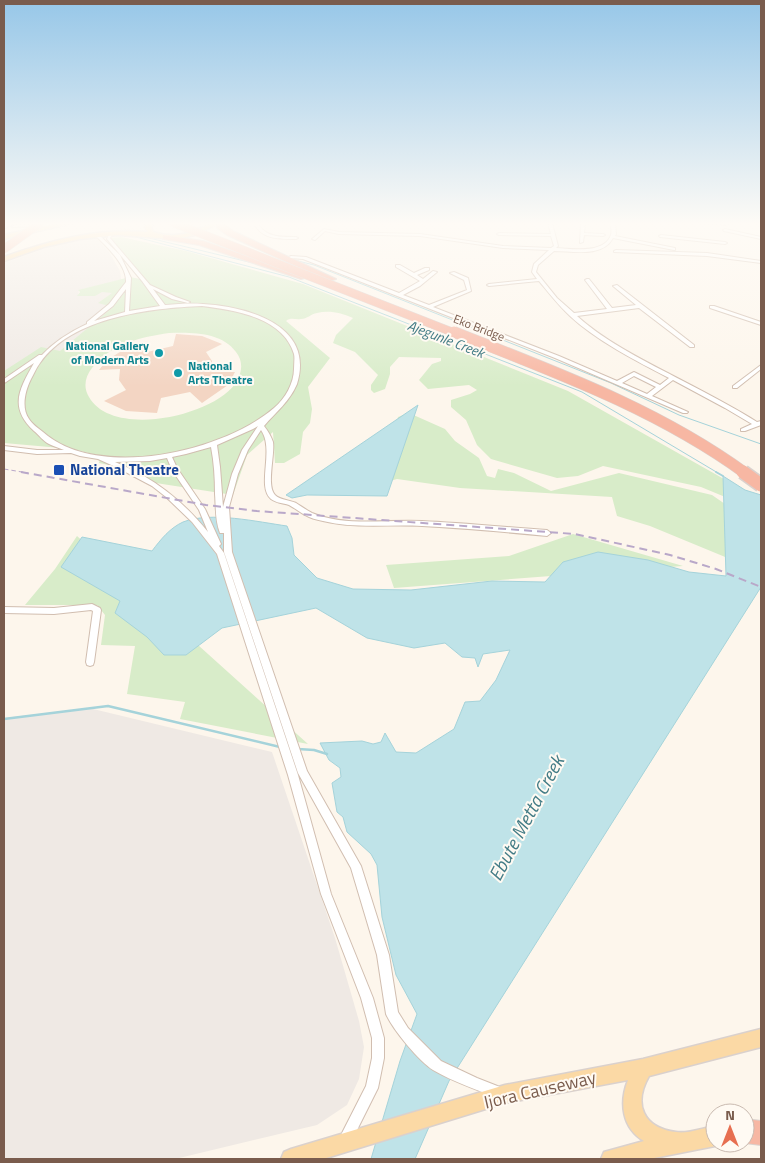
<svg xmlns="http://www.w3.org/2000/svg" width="765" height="1163" viewBox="0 0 765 1163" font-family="'Titillium Web',sans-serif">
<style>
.industrial{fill:#efe9e4}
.green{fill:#d8ecc9;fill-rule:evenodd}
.water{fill:#bfe3e8;stroke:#a5d3da}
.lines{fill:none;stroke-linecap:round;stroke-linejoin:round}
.stream-far2{stroke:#a5d3da;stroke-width:1}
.stream-far1{stroke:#a5d3da;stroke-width:2}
.stream{stroke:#a5d3da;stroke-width:2.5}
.building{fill:#f3d5c3}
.minor-casing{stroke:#d1beb0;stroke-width:2}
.primary-casing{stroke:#dad1cd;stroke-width:3}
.motorway-casing{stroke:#dad1cd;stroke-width:2}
.minor{fill:#fff;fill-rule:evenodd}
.primary{fill:#fbd9a5;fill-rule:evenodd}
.motorway{fill:#f7b7a3;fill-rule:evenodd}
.rail-far1{stroke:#b9a8c9;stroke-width:1;stroke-dasharray:4.5 3;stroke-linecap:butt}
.rail{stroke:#b9a8c9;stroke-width:2;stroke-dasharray:8 5;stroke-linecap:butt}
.motorway-bridge-far2-casing{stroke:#dad1cd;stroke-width:9;stroke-linecap:butt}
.motorway-bridge-far1-casing{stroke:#dad1cd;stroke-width:12;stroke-linecap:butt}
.motorway-bridge-casing{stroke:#dad1cd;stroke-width:16;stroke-linecap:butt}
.motorway-bridge-far2{stroke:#f7b7a3;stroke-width:8}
.motorway-bridge-far1{stroke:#f7b7a3;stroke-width:11}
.motorway-bridge{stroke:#f7b7a3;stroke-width:13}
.culture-dot{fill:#0f9aa8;stroke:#fffaf3;stroke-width:2}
.transit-dot{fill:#1a4fb4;stroke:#fffaf3;stroke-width:2}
.labels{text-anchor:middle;stroke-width:4;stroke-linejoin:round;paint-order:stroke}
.far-street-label{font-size:12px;fill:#7a5c4d;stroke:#fffaf3}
.far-culture-label{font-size:12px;font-weight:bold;fill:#0d838f;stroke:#fffaf3;text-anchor:end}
.far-water-label{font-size:14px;font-style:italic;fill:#437c86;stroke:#fffaf3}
.transit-label{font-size:15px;font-weight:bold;fill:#164399;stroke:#fffaf3;text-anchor:start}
.near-street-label{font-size:18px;fill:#7a5c4d;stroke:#fffaf3}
.near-water-label{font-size:19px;font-style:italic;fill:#437c86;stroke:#fffaf3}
</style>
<rect width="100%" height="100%" fill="#fdf6ec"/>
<path class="industrial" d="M96,237l13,15 11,19 1,9 -42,10 -1,6 25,-5 11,2 4,14 -57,46 -57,22v-112l48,-17z
M89,708l183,44 63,186 24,83 5,26 -5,32 -12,26 -30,20 -142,34h-171v-441z"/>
<path class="green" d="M121,237l65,14 117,33 265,107 156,88 6,20 -29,-12 -98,-21 -25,10 -21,2 -66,-19 -14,-14 -11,-25 -15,-13v-7l19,-6 7,-4 -8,-5 -41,4 -9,-9 13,-16 9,-3v-3l-42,-1 -9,10v7l-5,15 -11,4 -3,-3v-5l7,-10 -23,-23 -22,-9 3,-8 17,-17c-11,-5 -24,-8 -36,-5 -6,1 -10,6 -16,6 -6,1 -10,-2 -15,2l44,37 -22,29 4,22 -2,14 -7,9 -3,22 -16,9h-9l-2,-31 -26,23 -14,40 -90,-14 5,-8 -49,-10 2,-7 -29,-7 -68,-6v-72l37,-24 19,4 53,-44 -15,-4 14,-10 -10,-1 -7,4h-18l3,-4 -2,-2 52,-13 15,3 -34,-42zM169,333c22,-1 53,-1 67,19 8,10 6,22 -1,32 -24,33 -123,54 -146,13 -6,-10 -4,-20 3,-29 18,-24 49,-31 77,-35z
M409,413l36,16 10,12 24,17 8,18 8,2 3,-9 16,4 37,18 68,-18 93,22 13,9 5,55 -80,-33 -33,-10 -5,-19 -152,-9 -63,-9 -14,4 15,-66z
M573,534l110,32 -289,22 -8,-23 123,-9z
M77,536l231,208 -128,-25 5,-17 -58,-8 8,-48 -34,-1 4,-30 -8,-10h-72l30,-36z"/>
<path class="water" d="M418,405l-31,91 -80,-1 -15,3 -6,-3z
M723,476l22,14 16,5v92l-312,494 -34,78h-44l29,-98 17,-47 -21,-39 -14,-58 -5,-52 -6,-11 -24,-22 -4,-15 -6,-5 -5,-29 9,-6 -1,-9 -11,-8 -9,-17 42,-2 11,3 8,-2 4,-9 11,19 20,1 38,-24 11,-27 15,-1 16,-21 14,-30 -27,4 -5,13 -3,-9 -13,-1 -17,-14 -31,5 -47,-10 -51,-30 -94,20 -36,27h-22l-17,-18 -32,-24 5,-12 -59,-34 21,-30 70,14c9,-12 18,-23 31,-29 28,-11 75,0 104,4l5,12 2,17 23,23 36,11 58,1 81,-9 53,1 18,-20 35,-10 50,8 41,12 37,4z"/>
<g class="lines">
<path class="stream-far2" d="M136,237l153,40 293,115 136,81
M145,237l108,26
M294,260l20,5 297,118 68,32 82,29"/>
<path class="stream-far1" d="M716,472l7,4"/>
<path class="stream" d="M4,719l104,-13 172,41
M298,749l16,1 13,4"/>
</g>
<path class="building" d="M176,334l26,2 20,8 -16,8 6,9v11h23l-7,13 -26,18 -12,-11 -29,6 -4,15 -31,-2 -22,-10 22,-11 -7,-10 1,-11 -21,1 8,-10 29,-18 11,10 26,-6z"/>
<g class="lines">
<g class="minor-casing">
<path id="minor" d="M62,223l-2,2 -47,2 -2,-1 2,-1z
M254,223h4c7,15 24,14 38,14l2,1 -2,1c-16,0 -34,1 -42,-16z
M548,223h4l6,23 -2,2c16,1 48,6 55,-13 1,-3 0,-8 0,-12h4l1,11 -1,2 60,12v2h-1l-61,-12c-11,20 -40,13 -59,13l-16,14 -2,7 21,26 17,15 33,-4 -22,-29 2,-1h2l23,29 24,-3 -23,-19 4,-1 77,60v2h-4l-51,-39 -62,8c30,27 70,46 106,65 25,13 50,26 74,41l4,-1v4l-16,6h-4v-2l11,-5 -27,-16 -52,-28 -21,16 36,16 -1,1h-4l-128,-55 -252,-99 -12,-1 -2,-1 2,-1 15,1 93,36 21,-12 -24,-14v-2h4l14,8 11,-5h4v2l-12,5 6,4 10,-8 4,1 -17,14 -17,9 26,10 38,-15 -3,-10 -14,-7 4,-1 14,6 3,13 -38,16 126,49 58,25 17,-9 26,13 9,-7c-33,-17 -72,-37 -99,-62 -11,-10 -21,-23 -31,-35l-50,5 -2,-1 2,-1 48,-5 -5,-7 2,-8 15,-14 -46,-2 -83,-12 -81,-2 -14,-3 -10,9 -3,-1 12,-10 15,3 81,2 83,12 48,2 3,-2 -3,-10 -52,-1 -2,-1 2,-1 52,1zM634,376l22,11 -9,7 -25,-11z
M581,223h4l-1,10 19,1 2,1 -2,1 -19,-1 -1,7 -3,1z
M702,223h26v1l-2,1z
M725,229l36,8v2l-37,-8 -1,-1z
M110,232l3,1 -3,5 40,47 26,12 14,5 -2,1 -16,-4 -19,-10 12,16c13,-1 25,-2 38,-1 36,2 97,16 97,61 0,7 -1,12 -3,19 -7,17 -21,28 -33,42 4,5 7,10 9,16 2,13 -7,44 2,53 5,5 15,5 21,8 5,3 10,7 16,10 34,14 74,6 110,8 42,2 83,6 125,9l4,3 -4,3c-42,-4 -83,-8 -125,-10 -33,-2 -67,3 -99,-5 -6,-1 -13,-3 -18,-6 -6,-3 -10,-7 -16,-10 -6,-2 -13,-2 -18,-6 -15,-13 4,-49 -10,-69l-13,20 -10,24 -9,33 3,45 75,219 54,95 28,89 9,57 10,16 33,33 36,17 28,11 2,4 -2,4 -4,2c-21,-8 -48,-17 -68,-29 -14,-9 -40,-40 -47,-56l-9,-59 -26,-87 -53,-95 -74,-221v-19h-4c-5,-12 -4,-27 -5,-39 0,-16 -1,-32 -4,-47l-25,7 -14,3 5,11 28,41 16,35 -2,2 5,7 74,222 33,119 42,104 11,40v20l-6,30 -28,56 -5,1 -5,-1 -1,-5 27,-53 6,-28v-20l-11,-40 -40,-104 -33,-119 -71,-221 -25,-32 -26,-25 -14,-11 -34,-18 -20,-9 -18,-3 -9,-3 -34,1 -33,-4v-4l33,4h27c-5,-2 -11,-4 -15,-6 -6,-3 -10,-9 -15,-13 -26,-24 -14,-43 0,-68l-28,19 -2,1v-4l35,-24h3c13,-14 28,-23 45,-31v-2l22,-18 17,-22c1,-17 -20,-36 -31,-47v-2h2l23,22 11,23 -2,33 31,-5 -18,-25 -35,-42zM126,289l-1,23 -31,9 19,-15zM202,306c32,4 81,11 92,48 1,4 0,10 0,15 0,14 -9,30 -20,39 -51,44 -176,73 -231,24 -5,-4 -11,-8 -14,-13 -8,-11 -4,-28 2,-40 3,-5 5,-11 9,-16 32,-46 111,-55 162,-57zM258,426l-16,24 -10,24 -9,33 -3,-40 -3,-22 36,-16zM167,458l5,12 27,40 9,22c-26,-32 -54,-54 -93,-70l35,-1z
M661,235l64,7 2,1 -2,1 -65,-7 -1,-1z
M616,250l91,3 54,8v2l-54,-7 -93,-4v-1z
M710,306h4l47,16v3l-51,-17z
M761,365v4l-24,19h-4v-2z
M92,604l8,4 1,2 -7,52 -1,3 -3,1 -3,-1 -1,-3 7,-51 -2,-1 -37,4 -50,-1v-6l50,1z"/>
</g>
<g class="primary-casing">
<path id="primary" d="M59,223h13l-68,16v-4z
M148,223h6l-3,4 2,5c15,5 29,4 43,-2 8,-3 14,-7 23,-7l-24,12 -19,4 -58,-4 -38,4 -36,8 -40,14v-4c46,-17 94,-29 144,-25l-3,-5z
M761,1029v18l-112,29c-16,28 -6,52 27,56 12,2 27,-4 39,-6v17h7l-7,3 -66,13h-48l3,-7 40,-11c-22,-13 -25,-38 -16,-61l-123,23 -182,56h-42l3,-7 7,-3 214,-64 138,-26z"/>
</g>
<g class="motorway-casing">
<path id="motorway" d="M216,223h8l9,8 103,48 -7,2 -102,-46 -10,-7z
M163,235l40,6 105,36 -7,2 -102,-34 -36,-6z
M745,1119l16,2v24l-16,-2z"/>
</g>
<use href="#minor" class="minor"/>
<use href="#primary" class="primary"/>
<use href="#motorway" class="motorway"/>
<path class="rail-far1" d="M4,229l16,-6
M4,469l24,4"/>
<path class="rail" d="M21,472l185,33 51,6 318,23 95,21 46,14 45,18"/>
<g class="motorway-bridge-far2-casing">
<path id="motorway-bridge-far2" d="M174,223l283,111
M4,249l36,-26"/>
</g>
<g class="motorway-bridge-far1-casing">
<path id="motorway-bridge-far1" d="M454,332c101,40 203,77 291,141"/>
</g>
<g class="motorway-bridge-casing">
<path id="motorway-bridge" d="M743,472l18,13"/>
</g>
<use href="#motorway-bridge-far2" class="motorway-bridge-far2"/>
<use href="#motorway-bridge-far1" class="motorway-bridge-far1"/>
<use href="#motorway-bridge" class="motorway-bridge"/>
</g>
<linearGradient id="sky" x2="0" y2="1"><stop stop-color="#97c7e8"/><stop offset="0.58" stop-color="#fefbf6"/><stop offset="1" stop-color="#fefbf6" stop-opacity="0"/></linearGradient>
<rect width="765" height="386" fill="url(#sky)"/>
<g class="culture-dot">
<circle cx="159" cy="353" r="5"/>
<circle cx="178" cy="373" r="5"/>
</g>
<rect class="transit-dot" x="53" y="464" width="12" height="12" rx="2.5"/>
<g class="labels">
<g class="far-street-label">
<text transform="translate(479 328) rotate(21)" y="4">Eko Bridge</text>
</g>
<g class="far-culture-label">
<text x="149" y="350">National Gallery<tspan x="149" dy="14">of Modern Arts</tspan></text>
<text x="188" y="370" text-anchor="start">National<tspan x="188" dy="14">Arts Theatre</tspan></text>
</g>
<g class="far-water-label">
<text transform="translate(446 339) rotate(21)" y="5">Ajegunle Creek</text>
</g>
<g class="transit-label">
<text x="70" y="475">National Theatre</text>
</g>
<g class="near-street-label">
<text transform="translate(540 1090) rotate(-13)" y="6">Ijora Causeway</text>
</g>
<g class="near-water-label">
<text transform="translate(526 818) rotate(-62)" y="7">Ebute Metta Creek</text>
</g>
</g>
<rect width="765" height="1163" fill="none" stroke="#7a5c4d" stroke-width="10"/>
<g transform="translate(730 1128)"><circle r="24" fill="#fffaf3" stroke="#cabbb1"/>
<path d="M0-4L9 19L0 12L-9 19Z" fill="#e76f51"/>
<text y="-8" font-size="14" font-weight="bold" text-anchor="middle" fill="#7a5c4d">N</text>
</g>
</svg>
